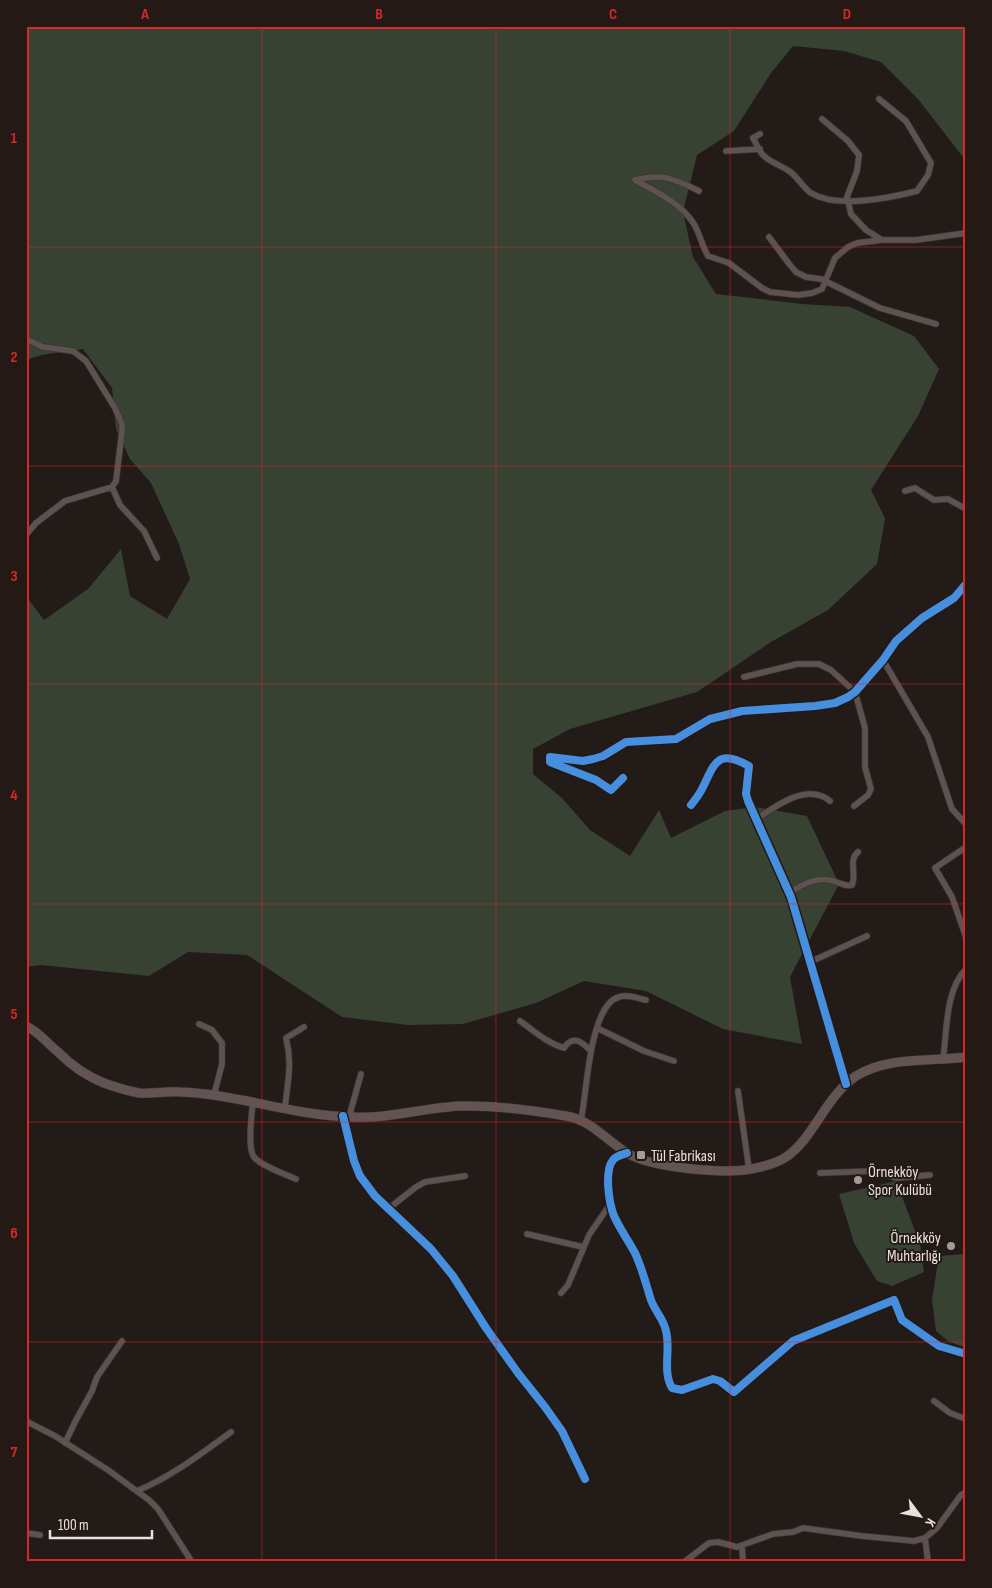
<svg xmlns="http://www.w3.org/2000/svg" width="992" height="1588" viewBox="0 0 992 1588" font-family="'Sofia Sans Condensed',sans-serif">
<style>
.green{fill:#374233}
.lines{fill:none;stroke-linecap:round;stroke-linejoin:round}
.street-casing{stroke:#3d3734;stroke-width:7}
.secondary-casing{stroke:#3d3734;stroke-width:10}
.street{stroke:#5e5251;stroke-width:5.5}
.secondary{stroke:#625453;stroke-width:9}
.cycleway-casing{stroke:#251915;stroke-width:11}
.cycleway{stroke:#468fdf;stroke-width:8}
.grid{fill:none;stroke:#d62828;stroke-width:1;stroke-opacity:0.55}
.poi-dot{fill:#a39b98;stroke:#251915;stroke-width:2}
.labels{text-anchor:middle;stroke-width:4;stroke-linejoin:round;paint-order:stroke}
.poi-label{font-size:16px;fill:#e8e0dd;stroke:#251915;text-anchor:start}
.neatline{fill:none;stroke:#d62828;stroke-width:2}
.grid-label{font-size:16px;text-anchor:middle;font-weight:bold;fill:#d62828}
</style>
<rect width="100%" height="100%" fill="#221b18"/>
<path class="green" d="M26,26h940v135l-48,-62 -37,-37 -37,-11 -51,-5 -22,27 -37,58 -37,24 -14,57 10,45 23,37 86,10 48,3 64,29 25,33 -21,47 -47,74 14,28 -8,46 -49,46 -57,32 -74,50 -127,37 -37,20v25l29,24 28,32 40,26 29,-46 12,28 54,-27 30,-4 52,9 32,68 -49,93 12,67 -79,-15 -77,-38 -62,-10 -48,22 -73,21 -55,1 -66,-8 -95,-62 -59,-3 -39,24 -108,-11 -15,2v-371l18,24 44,-31 33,-40 9,47 37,23 23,-40 -11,-35 -28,-61 -21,-24 -14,-30 -4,-41 -29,-39 -42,6 -15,5z
M896,1181l24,63 4,28 -32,14 -15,-5 -23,-38 -15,-49z
M965,1254l1,2v92l-18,-7 -12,-10 -4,-32 7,-43z"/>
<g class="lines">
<g class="street-casing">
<path id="street" d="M822,119l26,22 11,14 -2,16 -10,26 4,17 15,16 16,10h34l50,-7
M760,134l-7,4c3,5 6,13 10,17 5,6 19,11 26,16 9,6 15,18 22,22 26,16 78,5 106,-2l11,-16 3,-12 -25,-42 -27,-22
M726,151l34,-2
M635,180c21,12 46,23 59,44 6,10 8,22 14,32l21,7 33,25 8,4 28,3 14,-2 10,-4 13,-31 13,-11 9,-4 25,-3
M635,180c27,-7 40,-1 64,11
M769,237l21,28 6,7 10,5 15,2 59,29 56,16
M26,339l17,8 30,4 13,10 29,47 7,16v7l-6,50 -4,6 -47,14 -29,22 -10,12
M112,487l8,18 24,26 13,27
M905,491l10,-3 19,12 14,-1 18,10
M883,660l45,77 24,72 14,15
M744,677l53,-13h22l12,6 24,22 10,36v39l6,22 -3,6 -14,11
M623,778l-12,12 -15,-10 -46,-18v-5l33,4 10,-2 10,-3 23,-14 50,-3 34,-20 32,-8 73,-5 20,-3 13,-6 7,-5 28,-32 13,-19 26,-23 32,-20 12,-14
M691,805c4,-5 8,-10 11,-16 13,-26 15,-41 47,-23l-3,28 2,7 43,96 55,187
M757,819c18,-13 51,-37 73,-18
M966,847l-31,21 17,29 14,40
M789,893c14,-9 28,-17 45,-12 6,2 12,6 18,4 5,-11 -4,-25 6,-33
M810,962l57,-26
M520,1021c14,10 27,22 44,27 9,-14 18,-6 27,3
M199,1024l13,6 10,13v21l-8,31
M597,1028l47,23 30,10
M943,1060c4,-28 2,-70 23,-91
M738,1091l11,78
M253,1101c-1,11 -6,47 1,56 7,9 31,17 42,22
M285,1109c2,-26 8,-44 1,-71l18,-11
M343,1116l11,45 6,15 15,20 56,53 22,27 33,52 32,45 27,34 17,24 23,48
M349,1117l12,-43
M581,1120c6,-26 8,-115 38,-123 8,-3 18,1 27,3
M627,1153c-5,2 -10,2 -14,7 -9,11 -4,43 1,56 6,13 14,24 21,37 7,15 11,31 16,47 4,11 13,20 15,31 5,19 -4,40 6,57l10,2 31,-11 7,2 14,11 59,-51 101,-41 8,20 37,26 27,8
M820,1173l54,-2 22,7 34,-3
M388,1209l28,-22 9,-5 40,-6
M527,1234l56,13
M561,1293l7,-8 21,-50 22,-32
M934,1401l16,12 16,6
M26,1421l29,15 53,34 41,30 9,9 34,53
M65,1443l10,-21 17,-31 5,-14 25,-36
M137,1491c35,-15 64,-37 94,-59
M26,1533l14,2
M925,1538l3,24
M742,1546l1,16
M684,1562l25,-19 9,-1 19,5 36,-13 20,-2 10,-4 59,8 52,5 11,-3 12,-10 24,-33 5,-3"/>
</g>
<g class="secondary-casing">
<path id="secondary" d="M26,1026c13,6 21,17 32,26 14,14 28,24 46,31 11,4 24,8 35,10 13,1 27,-2 41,-1 8,0 17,1 25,2 50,6 97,22 147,23 36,2 71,-9 107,-11 36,-1 72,4 107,10 25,4 40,24 61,37 24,15 96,21 125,16 12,-3 24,-5 34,-12 28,-19 39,-60 70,-81 32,-20 74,-14 110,-19"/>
</g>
<use href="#street" class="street"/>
<use href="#secondary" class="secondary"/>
<g class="cycleway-casing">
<path id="cycleway" d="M623,778l-12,12 -15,-10 -46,-18v-5l33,4 10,-2 10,-3 23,-14 50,-3 34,-20 32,-8 73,-5 20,-3 13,-6 7,-5 28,-32 13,-19 26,-23 32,-20 12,-14
M691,805c4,-5 8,-10 11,-16 13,-26 15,-41 47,-23l-3,28 2,7 43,96 55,187
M343,1116l11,45 6,15 15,20 56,53 22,27 33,52 32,45 27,34 17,24 23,48
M627,1153c-5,2 -10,2 -14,7 -9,11 -4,43 1,56 6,13 14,24 21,37 7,15 11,31 16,47 4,11 13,20 15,31 5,19 -4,40 6,57l10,2 31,-11 7,2 14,11 59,-51 101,-41 8,20 37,26 27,8"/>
</g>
<use href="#cycleway" class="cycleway"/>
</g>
<path class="grid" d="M262,26v1536M496,26v1536M730,26v1536M26,247h940M26,466h940M26,684h940M26,904h940M26,1122h940M26,1342h940"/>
<g class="poi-dot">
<rect x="636" y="1150" width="10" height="10" rx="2.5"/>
<circle cx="858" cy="1180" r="5"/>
<circle cx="951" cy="1246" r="5"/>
</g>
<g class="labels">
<g class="poi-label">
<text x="651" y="1161">Tül Fabrikası</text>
<text x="868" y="1177">Örnekköy<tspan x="868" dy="18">Spor Kulübü</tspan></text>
<text x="941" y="1243" text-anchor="end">Örnekköy<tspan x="941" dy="18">Muhtarlığı</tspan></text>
</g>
</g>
<rect width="992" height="1588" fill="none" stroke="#251915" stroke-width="55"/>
<g transform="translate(920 1516) rotate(122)" stroke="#251915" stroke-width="4" paint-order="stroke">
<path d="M0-4L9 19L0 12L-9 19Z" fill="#e8e0dd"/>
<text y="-8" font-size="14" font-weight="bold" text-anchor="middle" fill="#e8e0dd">K</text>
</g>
<path d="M50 1530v8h102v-8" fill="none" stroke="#e8e0dd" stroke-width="2.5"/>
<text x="58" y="1530" font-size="15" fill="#e8e0dd" stroke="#251915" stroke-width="4" paint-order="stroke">100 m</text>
<rect x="28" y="28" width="936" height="1532" class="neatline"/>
<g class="grid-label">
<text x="145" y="19">A</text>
<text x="379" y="19">B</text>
<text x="613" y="19">C</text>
<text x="847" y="19">D</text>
<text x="14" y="143">1</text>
<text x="14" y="362">2</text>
<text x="14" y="581">3</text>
<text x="14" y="800">4</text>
<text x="14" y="1019">5</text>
<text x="14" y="1238">6</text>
<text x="14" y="1457">7</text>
</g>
</svg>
